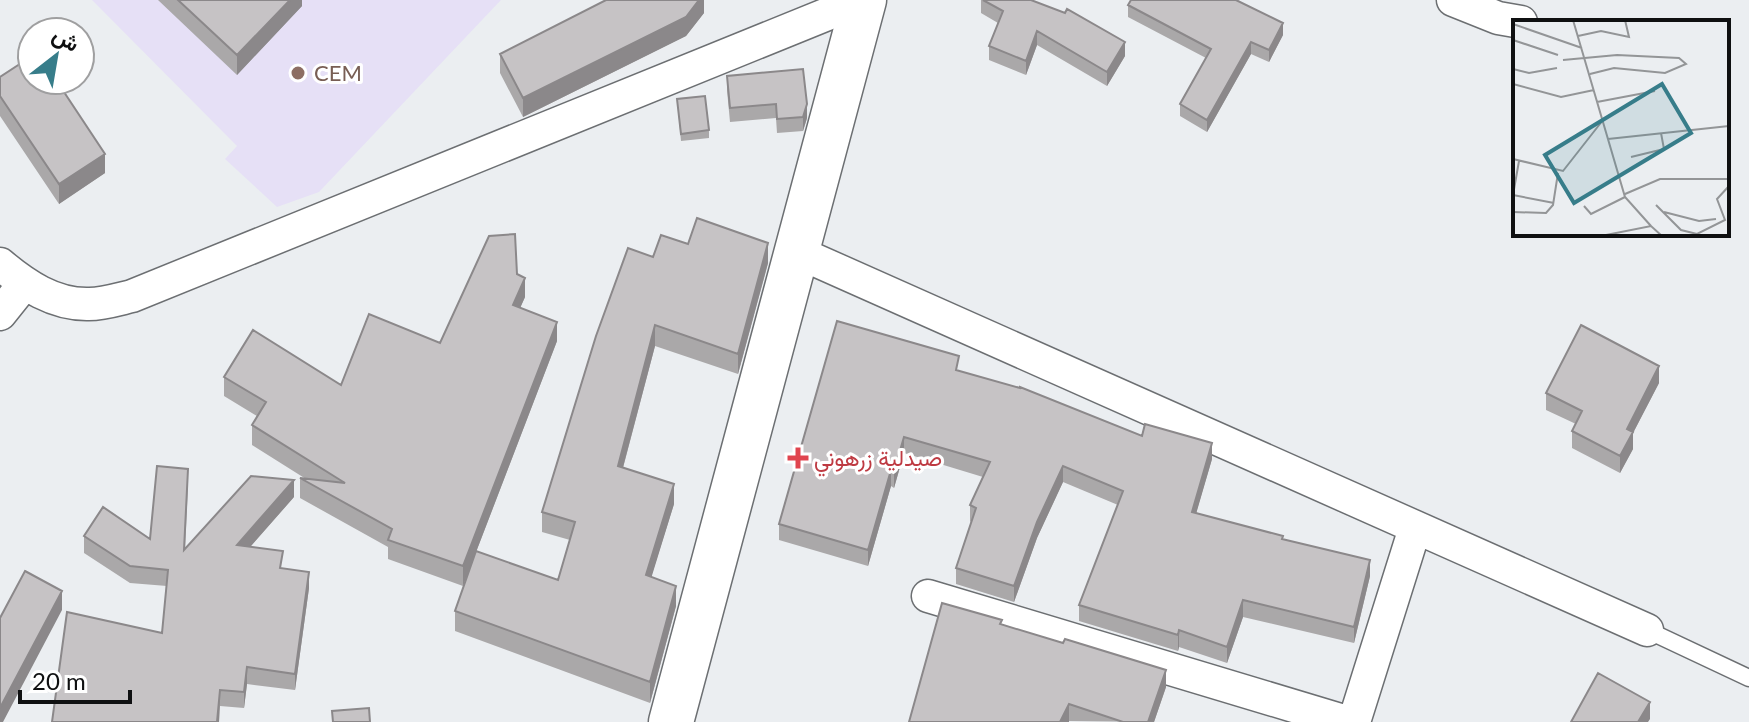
<svg xmlns="http://www.w3.org/2000/svg" width="1749" height="722" viewBox="0 0 1749 722" font-family="Lato,Vazirmatn,sans-serif">
<style>
.education{fill:#e6e0f6}
.lines{fill:none;stroke-linecap:round;stroke-linejoin:round}
.lane-casing{stroke:#6c6f72;stroke-width:19}
.street-casing{stroke:#6c6f72;stroke-width:35}
.secondary-casing{stroke:#6c6f72;stroke-width:47}
.lane{stroke:#fff;stroke-width:16}
.street{stroke:#fff;stroke-width:32}
.secondary{stroke:#fff;stroke-width:44}
.wall{fill:#aaa8a9}
.shaded-wall{fill:#8b888a}
.building{fill:#c6c3c5;stroke:#8b888a;stroke-width:2}
.education-dot{fill:#8d6e63;stroke:#fff;stroke-width:3}
.health-dot{fill:#e0444e;stroke:#fff;stroke-width:3}
.labels{text-anchor:middle;stroke-width:6;stroke-linejoin:round;paint-order:stroke}
.education-label{font-size:22px;fill:#785e54;stroke:#fff;text-anchor:start}
.health-label{font-size:22px;fill:#be3a42;stroke:#fff;text-anchor:start}
.inset-road{fill:none;stroke:#939597;stroke-width:2}
.view{fill:#377d8a;fill-opacity:0.15;stroke:#377d8a;stroke-width:4}
.inset-edge{fill:none;stroke:#0f1011;stroke-width:4}
</style>
<rect width="100%" height="100%" fill="#ebeef1"/>
<path class="education" d="M92,0h409l-182,192 -42,15 -52,-48 12,-13z"/>
<g class="lines">
<g class="lane-casing">
<path id="lane" d="M1647,630l102,48"/>
</g>
<g class="street-casing">
<path id="street" d="M1453,0l45,18 23,4
M797,252l850,378
M0,264c25,21 54,41 89,40 14,0 30,-5 43,-8l730,-296
M0,314l24,-30
M928,596l419,126
M1354,722l61,-194"/>
</g>
<g class="secondary-casing">
<path id="secondary" d="M671,722l193,-722"/>
</g>
<use href="#lane" class="lane"/>
<use href="#street" class="street"/>
<use href="#secondary" class="secondary"/>
</g>
<path class="wall" d="M158,0h144v6l-65,69z
M704,0v13l-18,23 -163,81 -23,-44v-19z
M981,0h50l94,56 -18,30 -70,-41 -11,30 -37,-15v-14l9,-23 -17,-10z
M1128,5l155,30 -14,27 -18,-8 -44,78 -27,-16v-12l26,-46 -78,-41z
M727,76l80,42 -4,13 -26,2 -1,-15 -46,4 -3,-32z
M0,77l105,96 -46,31 -59,-88z
M677,99l32,31v8l-28,3z
M688,244l80,19 -30,111 -83,-28 -32,122 51,36 -23,73 25,29 -26,97 -195,-72v-20l103,-31 12,-40 -28,-8v-20l111,-255z
M517,274l8,23 -5,11 37,33 -94,245 -75,-27v-12l-88,-49v-20l6,1 -54,-34v-20l5,-9 -33,-20v-19l117,8 99,-42z
M959,371l183,65 70,23 -16,54 87,26 87,37 -16,67 -111,-26 -16,46 -48,-16 -1,4 -99,-30v-16l39,-100 -55,-23 -26,56 -23,64 -58,-18v-16l15,-46 -1,-1v-16l13,-28 -79,-24 -10,35 -3,-2 -23,80 -89,-26v-16z
M1659,383l-26,50v16l-13,24 -48,-25v-17l4,-7 -30,-14v-17z
M188,485l-3,64 109,-52 -44,50 59,41 -14,102 -48,-6 -3,24 -24,-2 -1,16h-167l110,-89 5,-47 -37,-3 -46,-30v-17l66,3z
M1002,624l164,63 -12,35 -85,-1z"/>
<path class="shaded-wall" d="M290,0h12v6l-65,69v-20z
M699,0h5v13l-18,23 -163,81v-19z
M1283,23v12l-14,27v-12z
M1037,31v14l-11,30v-14z
M1125,42v14l-18,30v-14z
M1251,42v12l-44,78v-12z
M807,104v14l-4,13v-14z
M105,154v19l-46,31v-20z
M768,243v20l-30,111v-20z
M525,278v19l-12,27v-19z
M557,322v19l-94,245v-20z
M655,325v21l-37,140v-20z
M1659,366v17l-26,50v16l-13,24v-17l7,-27z
M904,437v16l-10,35v-17z
M1212,443v16l-20,69v-16z
M1063,466v16l-26,56 -23,64v-16l23,-64z
M891,470v16l-23,80v-16z
M294,480v17l-57,65v-17z
M674,484v20l-28,91v-20z
M1370,560v16l-16,67v-16z
M309,572v16l-14,102v-16z
M676,586v20l-26,97v-21z
M62,591v19l-59,112h-3v-14z
M1243,600v17l-16,46v-16z
M1179,630v17l-1,4v-16z
M247,667v17l-3,24v-16z
M1166,670v17l-12,35h-6z
M220,690l-1,32h-2z
M1650,702v17l-2,3h-10z
M1069,704v18h-9z"/>
<path class="building" d="M178,0h112l-53,55z
M606,0h93l-13,17 -163,81 -23,-44z
M983,0h48l34,13 2,-4 58,33 -18,30 -70,-41 -11,30 -37,-15 14,-35z
M1131,0h105l47,23 -14,27 -18,-8 -44,78 -27,-16 31,-55 -83,-44z
M32,56v24h24l49,74 -46,30 -59,-88v-19z
M803,69l4,35 -4,13 -26,2 -1,-15 -46,4 -3,-32z
M705,96l4,34 -28,4 -4,-35z
M697,218l71,25 -30,111 -83,-29 -37,141 56,18 -28,91 30,11 -26,96 -195,-71 21,-60 82,29 17,-58 -33,-10 54,-176 32,-88 25,9 8,-22 27,9z
M515,234l2,40 8,4 -12,27 44,17 -94,244 -75,-26 4,-11 -92,-51 45,5 -93,-58 14,-23 -42,-25 29,-47 88,55 28,-71 71,29 49,-107z
M837,321l122,35 -3,14 64,18v-1l122,49 3,-12 67,19 -20,69 91,24 -1,3 88,21 -16,67 -111,-27 -16,47 -48,-17 -1,5 -99,-30 44,-114 -60,-25 -26,56 -23,64 -58,-18 20,-60 -6,-3 20,-43 -86,-25 -10,34 -3,-1 -23,80 -89,-26z
M1581,325l78,41 -32,63 6,3 -13,24 -48,-25 10,-20 -36,-18z
M157,466l31,3 -4,81 67,-74 43,4 -57,65 46,6 -3,17 29,4 -14,102 -48,-7 -3,25 -24,-2 -3,32h-165l15,-110 95,21 6,-63 -38,-4 -46,-30 19,-29 47,32z
M25,571l37,20 -62,117v-90z
M942,603l60,17 -2,4 63,19 2,-4 101,31 -18,52h-25l-54,-18 -9,18h-151z
M1598,673l52,29 -12,20h-67z
M369,708l1,14h-37l-1,-11z"/>
<circle class="education-dot" cx="298" cy="73" r="8"/>
<path class="health-dot" d="M794 446h8v8h8v8h-8v8h-8v-8h-8v-8h8z"/>
<g class="labels">
<g class="education-label">
<text x="314" y="81">CEM</text>
</g>
<g class="health-label">
<text x="814" y="466">صيدلية زرهوني</text>
</g>
</g>
<g transform="translate(1513 20)">
<rect width="216" height="216" fill="#ebeef1"/>
<path class="inset-road" d="M60,0l52,177 26,29M0,4l69,24M65,16l23,-5 28,6 -4,-17M0,20l45,15M50,40l54,-5 62,3 7,6 -21,9 -51,-5 -24,6M0,49l16,4 28,-5M0,64l48,13 33,-7M84,82l58,-11M95,119l121,-13M118,137l33,-8 -3,-16M0,139l50,12 40,-51M112,174l35,-15h69M0,175l41,8M0,175l6,-34M143,185l25,25 16,4 28,-14 -8,-21 12,-13M71,186l7,8 34,-17M0,192l33,1 7,-8 5,-32M151,192l35,9 17,-2M0,215h93l45,-9 11,10"/>
<path class="view" d="M149,64l29,49 -117,70 -29,-48z"/>
<rect width="216" height="216" class="inset-edge"/>
</g>
<g transform="translate(56 56) rotate(31)"><circle r="38" fill="#ffffff" stroke="#9f9fa0" stroke-width="2"/>
<path d="M0-6L14 30L0 20L-14 30Z" fill="#377d8a"/>
<text y="-12" font-size="22" font-weight="bold" text-anchor="middle" fill="#0f1011">ش</text>
</g>
<path d="M20 690v12h110v-12" fill="none" stroke="#0f1011" stroke-width="4"/>
<text x="32" y="690" font-size="24" fill="#0f1011" stroke="#ffffff" stroke-width="6" paint-order="stroke">20 m</text>
</svg>
